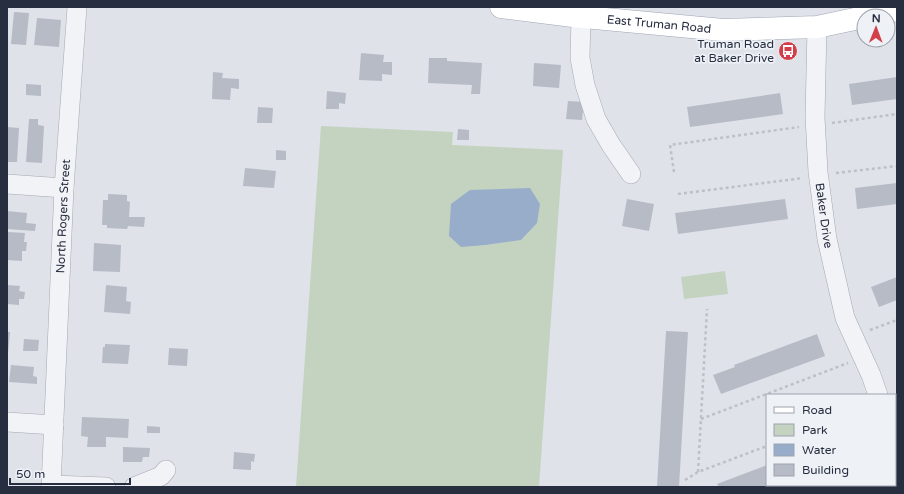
<svg xmlns="http://www.w3.org/2000/svg" width="904" height="494" viewBox="0 0 904 494" font-family="'Varela Round',sans-serif">
<style>
.green{fill:#c3d3c0}
.water{fill:#98adca}
.building{fill:#b6bbc6}
.lines{fill:none;stroke-linecap:round;stroke-linejoin:round}
.minor-casing{stroke:#a4a8b3;stroke-width:20}
.major-casing{stroke:#9ea5b5;stroke-width:23}
.path{stroke:#bdc0c7;stroke-width:2.5;stroke-dasharray:3 3;stroke-linecap:butt}
.minor{stroke:#f2f3f7;stroke-width:19}
.major{stroke:#fff;stroke-width:22}
.labels{text-anchor:middle;stroke-width:3.5;stroke-linejoin:round;paint-order:stroke}
.street-label{font-size:12px;fill:#272e40;stroke:#eef1f6}
.poi-label{font-size:12px;fill:#272e40;stroke:#eef1f6;text-anchor:end}
</style>
<rect width="100%" height="100%" fill="#dfe2e9"/>
<path class="green" d="M321,126l132,6 -1,13 111,5 -24,337h-243z
M725,271l3,23 -44,5 -3,-22z"/>
<path class="water" d="M530,188l10,16 -3,19 -16,17 -36,5 -24,2 -12,-11 2,-32 19,-14z"/>
<path class="building" d="M14,12l15,1 -3,32 -15,-1z
M37,18l24,2 -2,27 -25,-2z
M361,53l23,2 -1,7h9v13l-10,-1v7l-23,-1z
M429,58h18v3l35,2 -2,31h-9l1,-9 -44,-2z
M534,63l27,2 -2,23 -26,-2z
M213,72l10,1 -1,5 17,1v10l-8,-1 -1,12 -18,-1z
M897,77v22l-45,6 -3,-21z
M26,84l15,1v11l-15,-1z
M327,91l19,2 -1,11 -6,-1v6h-13z
M780,93l3,21 -93,13 -3,-20z
M568,101l16,1 -2,18 -16,-1z
M258,107l15,1 -1,15h-15z
M29,119h9v6l6,1 -2,37 -16,-1z
M7,127l12,1 -2,34h-10z
M458,129l11,1v10h-12z
M276,150l10,1v9h-10z
M245,168l31,3 -2,17 -31,-2z
M897,183v21l-40,5 -2,-21z
M108,194l19,1v6l3,1 -1,15h16l-1,10 -16,-1 -1,3 -20,-1v-3h-5l1,-25h5z
M627,199l27,5 -5,27 -27,-5z
M785,199l3,20 -110,15 -3,-21z
M7,211l20,2 -1,10 10,1 -1,7 -28,-2z
M8,232l17,1 -1,9h3l-1,9h-4v10l-15,-1z
M94,243l27,2 -1,27 -27,-1z
M897,277v23l-18,7 -8,-20z
M7,285l13,1 -1,5 6,1 -1,7h-5v6l-12,-1z
M106,285l21,2 -1,14 5,1 -1,12 -26,-2z
M666,331l22,1 -9,155h-22z
M7,332h3l-2,22h-1z
M817,334l8,22 -104,38 -8,-19 22,-8 -1,-2z
M24,339l15,1 -1,11h-15z
M105,344l25,1 -2,19 -26,-1 1,-16h2z
M169,348l19,1 -1,17 -19,-1z
M11,365l23,2 -1,9 4,1v7l-28,-2z
M82,417l47,2 -1,19 -22,-1v10h-19l1,-10 -7,-1z
M147,426l13,1v6h-13z
M123,447l27,1 -1,9h-6l-1,5h-19z
M234,452l21,2 -1,8 -3,-1v9l-18,-1z
M767,465v20h12l-4,2h-56l-2,-3z
M846,485h23v2h-24z"/>
<g class="lines">
<g class="minor-casing">
<g id="minor">
<path d="M581,17l-1,41 5,27 11,34 15,26 20,29"/>
<path id="s1" d="M817,27l-2,90 3,55 9,67 18,79 26,57 7,20"/>
<path d="M7,184l57,4"/>
<path d="M7,422l47,3"/>
<path d="M895,446l2,6"/>
<path d="M51,485l55,2"/>
<path id="s2" d="M51,487l13,-299 13,-181"/>
<path d="M134,487l27,-11 5,-6"/>
</g>
</g>
<g class="major-casing">
<g id="major">
<path id="s3" d="M501,7l72,9 150,14 94,-3 47,-10"/>
<path d="M871,16l26,-6"/>
</g>
</g>
<path class="path" d="M832,123l65,-9
M674,172l-4,-27 129,-18
M836,173l61,-7
M678,194l125,-16
M870,330l27,-10
M701,419l147,-56
M698,472l9,-163
M685,480l13,-8 69,-26"/>
<use href="#minor" class="minor"/>
<use href="#major" class="major"/>
</g>
<defs>
<g id="bus-disc" transform="scale(1)"><circle r="9.5" fill="#d23f4a" stroke="#eef1f6"/><path d="M-5-6H5V4H4V6H2V4H-2V6H-4V4H-5ZM-3.5-4V0h7V-4ZM-3.5 1.2v1.5H-2V1.2ZM2 1.2v1.5H3.5V1.2Z" fill="#fff"/></g>
</defs>
<g fill-rule="evenodd">
<use href="#bus-disc" x="788" y="51"/>
</g>
<g class="labels">
<g class="street-label">
<text dy="4" stroke="none"><textPath href="#s3" startOffset="159">East Truman Road</textPath></text>
<text dy="4" stroke="none"><textPath href="#s1" startOffset="189">Baker Drive</textPath></text>
<text dy="4" stroke="none"><textPath href="#s2" startOffset="271">North Rogers Street</textPath></text>
</g>
<g class="poi-label">
<text x="774" y="48">Truman Road<tspan x="774" dy="14">at Baker Drive</tspan></text>
</g>
</g>
<rect width="904" height="494" fill="none" stroke="#272e40" stroke-width="16"/>
<rect x="766" y="394" width="130" height="92" fill="#eef1f6" stroke="#9ea3ad"/>
<rect x="774" y="407" width="20" height="6" fill="#ffffff" stroke="#9ea3ad"/>
<text x="802" y="414" font-size="12" fill="#272e40">Road</text>
<rect x="774" y="424" width="20" height="12" fill="#c3d3c0" stroke="#9ea3ad"/>
<text x="802" y="434" font-size="12" fill="#272e40">Park</text>
<rect x="774" y="444" width="20" height="12" fill="#98adca" stroke="#9ea3ad"/>
<text x="802" y="454" font-size="12" fill="#272e40">Water</text>
<rect x="774" y="464" width="20" height="12" fill="#b6bbc6" stroke="#9ea3ad"/>
<text x="802" y="474" font-size="12" fill="#272e40">Building</text>
<g transform="translate(876 28) rotate(1)"><circle r="19" fill="#eef1f6" stroke="#9ea3ad"/>
<path d="M0-3L7 15L0 10L-7 15Z" fill="#d23f4a"/>
<text y="-6" font-size="11" font-weight="bold" text-anchor="middle" fill="#272e40">N</text>
</g>
<path d="M10 478v6h120v-6" fill="none" stroke="#272e40" stroke-width="2"/>
<text x="16" y="478" font-size="12" fill="#272e40" stroke="#eef1f6" stroke-width="3" paint-order="stroke">50 m</text>
</svg>
